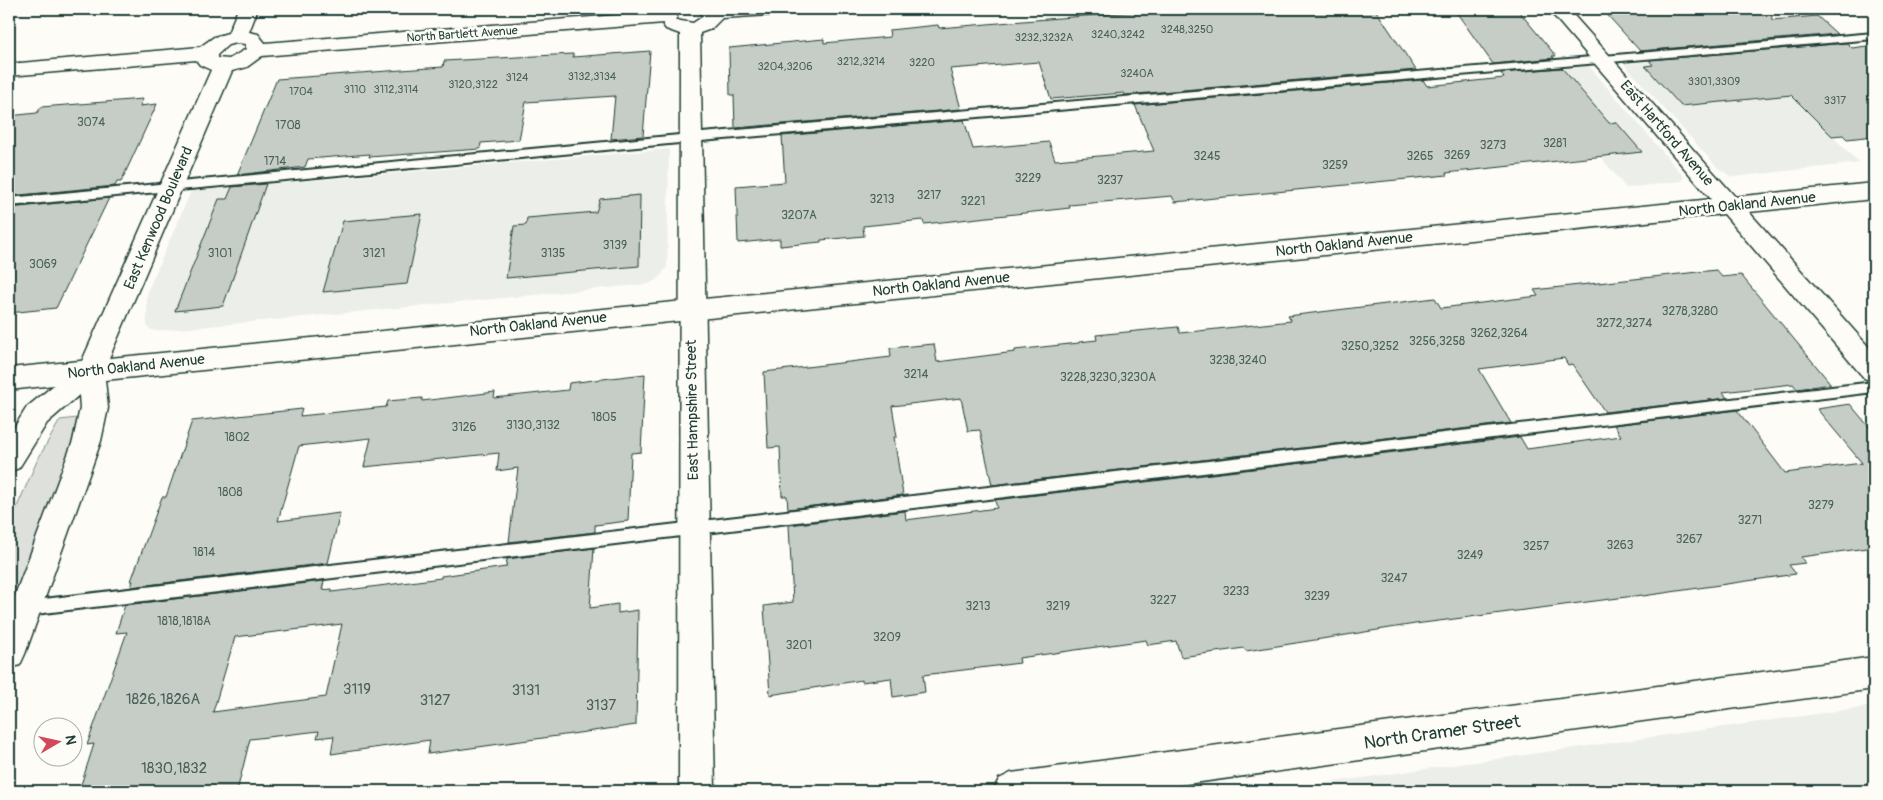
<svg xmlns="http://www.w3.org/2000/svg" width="1883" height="800" viewBox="0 0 1883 800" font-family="Pangolin,sans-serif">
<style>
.built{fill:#eceee9}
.green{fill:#dde0db;stroke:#7e8e88}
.building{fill:#c6cdc7;stroke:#1f3d34;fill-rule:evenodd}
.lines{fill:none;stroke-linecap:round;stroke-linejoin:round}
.lane-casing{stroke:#1f3d34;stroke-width:4}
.street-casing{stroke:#1f3d34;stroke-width:3}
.secondary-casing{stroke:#1f3d34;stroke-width:3}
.lane{fill:#fdfcf7;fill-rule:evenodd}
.street{fill:#fdfcf7;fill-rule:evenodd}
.secondary{fill:#fdfcf7;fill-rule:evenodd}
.labels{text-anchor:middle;stroke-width:5;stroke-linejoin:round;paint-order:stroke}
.far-number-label{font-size:11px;fill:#496159}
.far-street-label{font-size:12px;fill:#1f3d34;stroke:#fdfcf7}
.number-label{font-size:12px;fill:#496159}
.street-label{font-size:15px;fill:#1f3d34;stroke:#fdfcf7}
.near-number-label{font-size:15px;fill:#496159}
.near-street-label{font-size:18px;fill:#1f3d34;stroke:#fdfcf7}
</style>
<rect width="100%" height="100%" fill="#fdfcf7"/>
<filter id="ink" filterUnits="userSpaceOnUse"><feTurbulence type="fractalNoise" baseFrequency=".02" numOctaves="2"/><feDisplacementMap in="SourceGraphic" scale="10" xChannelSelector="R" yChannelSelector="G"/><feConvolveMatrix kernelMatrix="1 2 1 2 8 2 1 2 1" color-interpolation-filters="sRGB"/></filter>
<g filter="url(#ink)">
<path class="built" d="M1746,53l72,69 41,41 -127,14 -14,-9 -94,-104z
M1589,66l95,111 -2,4 -56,7 -94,-116z
M669,149l-2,118 -9,12 -10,5 -491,47 -6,-1 -4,-4v-29l2,-9 42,-97z
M1874,706v85h-605z"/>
<path class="green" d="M77,418l-19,87 -49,123v-103l28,-64 23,-41z"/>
<path class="building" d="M1168,9h207l41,61 -291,25 -1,-2 -73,6 -12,-37 -89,7 11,40 -226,19 -1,-33h-4l-1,-47 95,-9v4l66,-6 -1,-7 49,-5 1,3z
M1454,9h63l39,47h-4l2,2 -61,6z
M1602,9h169l1,11 45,-4 20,18 -197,17z
M1847,43l5,5 22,-3v91l-27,3 -4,-4 -11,1 -41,-41 -110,11 -36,-40 8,-1 -4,-5z
M650,51l-7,85 -32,3 4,-43 -89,6 -7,38 -38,3 -1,6 -111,8 1,-3 -62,5 -3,8 -68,8 40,-96 166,-12 1,-6 129,-7v3z
M1562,68l47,55 7,-1 26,30 -196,21 1,2 -272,27 -3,-6 -103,9 1,3 -146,16 -1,-4 -60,6 1,10 -43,4v2l-41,4v-7l-42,4 -2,-57 49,-4 -3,-46 182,-16 9,29 76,-7 6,18 99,-9 -19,-46 288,-25 4,6 77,-8 -3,-5z
M143,99l-3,7 17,-2 -36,78h-4l-2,4 -106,10v-80l28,-3 4,-6z
M266,184l-43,122 -48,5 44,-112h8l5,-12z
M640,195l-1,71 -133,12 8,-52 12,-1 1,-7 69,-6 4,-13z
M109,198l-53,110 -47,5v-105z
M422,214l-15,70 -84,8 20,-71z
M1716,270l6,7 19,-2 90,109 -34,5 -4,-5 -70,8 4,6 -122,14 -33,-48 -4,1 -4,-7 -85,11 32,54 -519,62 -12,-55 -12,1 -7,-33 -69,8 5,31h-3l9,58 -115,14 -1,-13h-5l-2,-49 -12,1 -4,-76 127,-15 -1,-9 44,-4 3,18 78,-10v-2l64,-7v-1l18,-2 -1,-5 82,-8 2,6 111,-12 -3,-5 147,-18 6,10 97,-12 -4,-6z
M645,374l-4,78 -10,1 -3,68 -33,4v7l-86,10 9,-74 -21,3 2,-18 -135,14 7,-29 -72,8 -21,75 62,-8 -12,50 -197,24 2,-6h-2l31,-84h4l26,-76 110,-12 -2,7 86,-9 2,-6 34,-3v3l73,-9 -1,6 74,-8 1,-7z
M1850,404l24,29v114l-73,10 4,6 -16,2 7,9 -153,22 -1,-1 -227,29 -169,27 -2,-3 -63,9 -5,-16 -28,4 -2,-5 -127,18 1,5 -97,12 2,17 -32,5 -2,-19 -29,4v-2l-92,15 -6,-89 29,-4 -4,-77 116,-14 1,9 91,-12 -2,-8 525,-63 7,12 94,-13 -7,-11 123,-15 48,63 77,-10 -45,-54z
M594,548l-4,60 28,-4v9l20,-3 -2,115 -208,29 2,-14 -99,14 3,-18 -17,2 2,-7 -69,8 -13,52h-158l15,-47 -7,1 40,-113 -11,1 9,-28 199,-24 -2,9 10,-1v3l109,-14v-2l65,-9 1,-8zM342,624l-16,73 -113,15 22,-75z"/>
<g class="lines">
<g class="lane-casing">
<path id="lane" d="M1874,33v6l-1184,103 -681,64v-8l681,-64z
M1874,382v10l-1847,223 -6,-2 -2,-5 2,-5 6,-2z"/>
</g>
<g class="street-casing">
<path id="street" d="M238,9h20l-9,23 9,2 7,9 402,-32 7,2 3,4 -2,3 18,3 9,-6 -2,-8h82l-3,4 -7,2 -50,3 -11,11 -11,4 15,758h-36l1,-757 -14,-5 -3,-4 1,-2 -402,33 -15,11 -15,4 -128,299 -3,7 -10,4 -10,-4 -3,-7 133,-300 -11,-5 -4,-5 -187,16v-12l191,-17 14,-10 14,-4zM237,43l8,1 1,5 -17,10 -12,-1v-3l11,-10z
M1548,9h20l170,191 4,6 -4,6 -8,2 -8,-2z
M1874,657v32l-738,102h-143l6,-12 12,-6z"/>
</g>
<g class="secondary-casing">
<path id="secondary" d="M1874,183v16l-125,13 125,141v29l-10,-4 -140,-164 -1619,166 3,28 -7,33 -76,213 -5,11 -11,4v-58l64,-170 7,-33 -1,-13 -32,28 -28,45 -10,4v-36l18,-29 27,-22 -45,5v-22z"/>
</g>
<use href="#lane" class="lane"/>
<use href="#street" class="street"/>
<use href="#secondary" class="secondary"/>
</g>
</g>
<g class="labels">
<g class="far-number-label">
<text x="1187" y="33">3248,3250</text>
<text x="1118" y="38">3240,3242</text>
<text x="1044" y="41">3232,3232A</text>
<text x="861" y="65">3212,3214</text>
<text x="922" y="66">3220</text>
<text x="785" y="70">3204,3206</text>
<text x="1137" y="77">3240A</text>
<text x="592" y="80">3132,3134</text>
<text x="517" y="81">3124</text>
<text x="1714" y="85">3301,3309</text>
<text x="473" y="88">3120,3122</text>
<text x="355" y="93">3110</text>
<text x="396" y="93">3112,3114</text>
<text x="301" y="95">1704</text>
<text x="1835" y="104">3317</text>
</g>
<g class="far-street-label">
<text transform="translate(462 34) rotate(-4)" y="4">North Bartlett Avenue</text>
</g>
<g class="number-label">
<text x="91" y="126">3074</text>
<text x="288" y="129">1708</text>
<text x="1555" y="147">3281</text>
<text x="1493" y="149">3273</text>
<text x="1457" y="159">3269</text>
<text x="1207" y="160">3245</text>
<text x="1420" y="160">3265</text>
<text x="275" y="165">1714</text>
<text x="1335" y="169">3259</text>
<text x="1028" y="182">3229</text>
<text x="1110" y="184">3237</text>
<text x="929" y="199">3217</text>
<text x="882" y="203">3213</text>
<text x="973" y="205">3221</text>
<text x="799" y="219">3207A</text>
<text x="615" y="249">3139</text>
<text x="220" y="257">3101</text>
<text x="374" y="257">3121</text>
<text x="553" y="257">3135</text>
<text x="43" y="268">3069</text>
<text x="1690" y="315">3278,3280</text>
<text x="1624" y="327">3272,3274</text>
<text x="1499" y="337">3262,3264</text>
<text x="1437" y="345">3256,3258</text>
<text x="1370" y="350">3250,3252</text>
<text x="1238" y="364">3238,3240</text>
<text x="916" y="378">3214</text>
<text x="1108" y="381">3228,3230,3230A</text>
<text x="604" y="421">1805</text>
<text x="533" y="429">3130,3132</text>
<text x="464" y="431">3126</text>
<text x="237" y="441">1802</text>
<text x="230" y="496">1808</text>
<text x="1821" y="509">3279</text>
<text x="1750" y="524">3271</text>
<text x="1689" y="543">3267</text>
<text x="1620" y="549">3263</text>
<text x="1536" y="550">3257</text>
<text x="204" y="556">1814</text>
<text x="1470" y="559">3249</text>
<text x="1394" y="582">3247</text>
<text x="1236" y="595">3233</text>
<text x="1317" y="600">3239</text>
<text x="1163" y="604">3227</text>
<text x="978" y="610">3213</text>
<text x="1058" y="610">3219</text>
<text x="184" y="625">1818,1818A</text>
<text x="887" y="641">3209</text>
<text x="799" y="649">3201</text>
</g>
<g class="street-label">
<text transform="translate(1667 133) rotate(49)" y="5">East Hartford Avenue</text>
<text transform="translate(1747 204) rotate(-6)" y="5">North Oakland Avenue</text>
<text transform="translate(158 218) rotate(-67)" y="5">East Kenwood Boulevard</text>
<text transform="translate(1344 244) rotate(-6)" y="5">North Oakland Avenue</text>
<text transform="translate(941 284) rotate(-6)" y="5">North Oakland Avenue</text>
<text transform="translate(538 324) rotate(-6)" y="5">North Oakland Avenue</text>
<text transform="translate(136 366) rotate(-6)" y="5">North Oakland Avenue</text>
<text transform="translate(692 410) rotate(-91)" y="5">East Hampshire Street</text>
</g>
<g class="near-number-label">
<text x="357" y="694">3119</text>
<text x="526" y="695">3131</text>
<text x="163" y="704">1826,1826A</text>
<text x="435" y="705">3127</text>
<text x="601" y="710">3137</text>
<text x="174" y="773">1830,1832</text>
</g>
<g class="near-street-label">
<text transform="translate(1442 732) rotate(-8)" y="6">North Cramer Street</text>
</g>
</g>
<rect width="1883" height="800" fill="none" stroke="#fdfcf7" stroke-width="30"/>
<rect x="15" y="15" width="1853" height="770" fill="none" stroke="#1f3d34" stroke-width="2" filter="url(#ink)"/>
<g transform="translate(58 742) rotate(81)"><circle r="24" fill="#fdfcf7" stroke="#a4b0a9"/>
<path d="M0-4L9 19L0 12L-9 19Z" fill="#d1495b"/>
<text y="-8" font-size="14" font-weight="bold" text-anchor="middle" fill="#1f3d34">N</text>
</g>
</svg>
